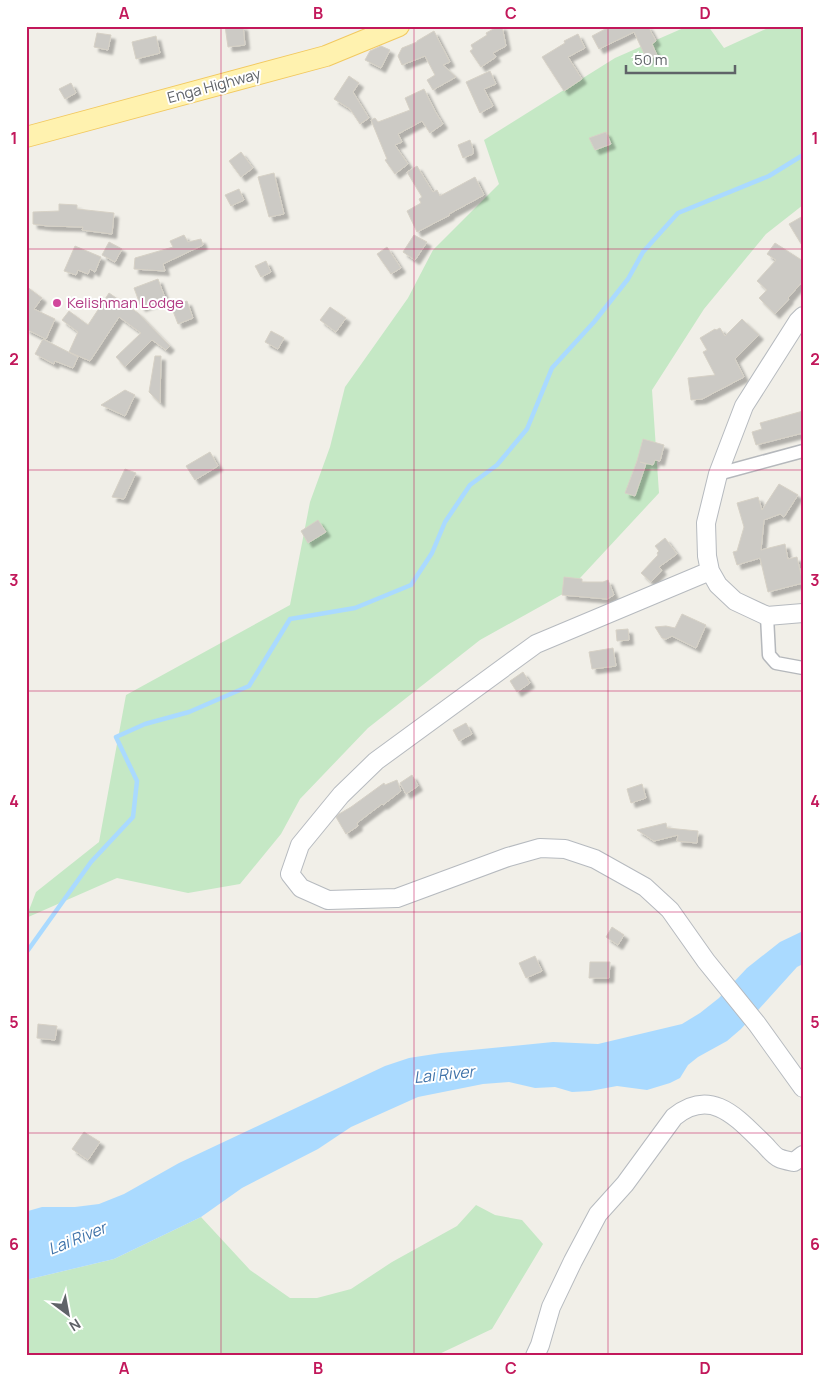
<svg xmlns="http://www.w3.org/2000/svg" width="829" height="1382" viewBox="0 0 829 1382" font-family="Manrope,sans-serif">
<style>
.green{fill:#c5e8c5}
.water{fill:#aadaff}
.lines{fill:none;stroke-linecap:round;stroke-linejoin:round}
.stream{stroke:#aadaff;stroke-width:4.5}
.building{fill:#cccac5;stroke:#d6d1c6;filter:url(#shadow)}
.street-casing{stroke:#b5b8bc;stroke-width:15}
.secondary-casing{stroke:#b6babf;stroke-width:20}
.primary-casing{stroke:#f2c960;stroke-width:22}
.street{stroke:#fff;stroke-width:12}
.secondary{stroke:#fff;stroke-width:18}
.primary{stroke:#fff2af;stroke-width:20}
.grid{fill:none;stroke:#c2185b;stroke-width:1;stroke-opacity:0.55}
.hotel-dot{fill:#d1479c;stroke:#fff;stroke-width:2}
.labels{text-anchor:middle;stroke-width:4;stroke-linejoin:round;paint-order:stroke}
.street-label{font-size:15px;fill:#5f6368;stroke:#fff}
.hotel-label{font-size:15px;fill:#b23c85;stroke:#fff;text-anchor:start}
.water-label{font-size:16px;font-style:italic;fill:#4174aa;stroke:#fff}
.neatline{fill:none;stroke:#c2185b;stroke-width:2}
.grid-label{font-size:16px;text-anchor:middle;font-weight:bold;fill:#c2185b}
</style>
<defs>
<filter id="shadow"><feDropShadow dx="4.5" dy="4.5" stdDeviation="1" flood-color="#0004"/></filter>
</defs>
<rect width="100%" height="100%" fill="#f1efe8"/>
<path class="green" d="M688,26h20l16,22 44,-20 1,-2h34v179l-37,29 -62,75 -52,81 7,103 -91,98 -88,49 -112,88 -68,71 -19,35 -41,50 -52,9 -71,-15 -91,40 10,-26 63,-50 27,-147 164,-90 20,-103 20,-55 15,-60 63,-89 25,-48 66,-66 -15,-44 131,-82z
M476,1205l19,10 27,5 21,24 -51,85 -57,27h-409v-76l88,-21 87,-42 49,53 40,28h27l34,-9 41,-27 65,-36z"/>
<path class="water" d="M803,931v33l-6,3 -56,62 -14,12 -29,16 -10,8 -8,13 -10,5 -23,7 -30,-4 -27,5 -18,1 -17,-5 -20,1 -26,-6 -26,2 -65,13 -67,30 -33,22 -76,39 -41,29 -87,42 -88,21v-66l2,-3 14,-4h33l24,-3 25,-10 55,-31 206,-97 24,-8 32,-5 112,-11 45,2 84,-20 18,-11 19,-15 28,-30 33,-26z"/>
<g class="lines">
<path class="stream" d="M26,953l65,-91 42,-45 4,-36 -21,-44 29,-13 44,-12 60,-26 41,-67 65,-11 56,-23 21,-32 13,-31 25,-37 27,-20 30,-36 25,-61 42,-46 34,-43 15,-27 35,-39 91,-37 34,-21"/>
</g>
<path class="building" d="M225,26h18l2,19 -17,2z
M499,26h3l4,20 -13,7 3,4 -15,10 -11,-16 3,-2 -2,-4 16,-10 -1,-2z
M611,26h37l8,15 -4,3 5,11 -10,5 -13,-28 -35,17 -7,-13z
M434,31l16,31 -7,3 13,12 -23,13 -6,-10 8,-5 -10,-19 -23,9 -4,-9 4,-8 15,-6v-1z
M97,33l14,2 -3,15 -14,-3z
M578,34l7,14 -17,9 14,22 -18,12 -22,-34 23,-14 -1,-2z
M156,36l4,17 -24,6 -4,-17z
M381,46l9,4 -9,18 -16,-8 5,-9z
M490,71l6,13 -12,5 9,17 -13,7 -14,-31z
M349,76l10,7 -6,9 16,26 -9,6 -10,-15 -16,-10z
M71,83l5,10 -11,6 -6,-10z
M424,89l11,22 8,13 -13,9 -8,-12 -24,13 4,8 -7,3 13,19 -13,10 -10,-14 2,-1 -16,-39 4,-2 3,4 32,-12 -5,-12z
M606,132l5,12 -16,6 -6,-12z
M470,140l3,9v5l-10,4 -5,-13z
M241,152l12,16 -12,9 -12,-16z
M417,166l16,26 4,-2 3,6 35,-19 9,18 -35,19 1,1 -33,17 -10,-21 14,-8 -2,-4 3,-2 -15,-25z
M274,173l10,41 -15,3 -11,-40z
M239,189l5,11 -13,6 -6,-11z
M59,204l18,1v4l37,4 -2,21 -30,-4 1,-3 -35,-1 -15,-2v-12l26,-1z
M803,216v31l-14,-23z
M184,235l4,7 13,-3 2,6 -40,19 2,7 -31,-2 1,-11 38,-11 -3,-6z
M414,235l13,7 -12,18 -12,-8z
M109,242l13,7 -7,13 -13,-7z
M775,243l28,18v20l-15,17 1,1 -14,15 -16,-16 8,-8 -10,-9 19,-21 -9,-6z
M75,246l26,11 -6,15 -5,-3 -2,5 -10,-4 -2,5 -12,-4z
M387,247l14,21 -10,6 -14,-20z
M266,261l5,11 -10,5 -6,-11z
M158,279l7,19 -24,9 -7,-19z
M26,286l16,12 -8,11 21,10 -9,20 -20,-10z
M109,293l29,20 32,33 -4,4 -14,-10 -27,27 -9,-10 25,-24 -22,-16 -29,44 -21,-9 9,-20 -16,-12 7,-9 19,14z
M187,301l6,17 -15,6 -7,-18z
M330,307l16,11 -10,14 -16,-12z
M742,319l17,16 -24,24 9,18 -42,22 -11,1 -3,-22 27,-3 -12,-23 4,-2 -7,-12 15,-9 1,1 4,-2 5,8z
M271,331l13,7 -6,11 -13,-7z
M43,339l35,18 -5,11 -18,-7 -1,3 -19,-10z
M155,356h6l-1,47 -11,-11z
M125,390l10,5 -10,21 -24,-11z
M803,411v22l-47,12 -4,-13 10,-3 -2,-6z
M643,439l21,6 -4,16 -5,-1 -2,5 -13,-3 6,2 -11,32 -10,-3 12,-32z
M210,452l8,14 -23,14 -9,-14z
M125,469l11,4 -12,26 -12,-2z
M779,484l19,11 -14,22 -4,-3 -16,6 -3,30 24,-6 3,15 9,-2 6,26 -35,9 -8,-34 -23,7 -4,-13 4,-1 7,-24 -7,-24 21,-6 4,13z
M318,520l8,12 -18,11 -7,-12z
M665,538l12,16 -18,13 3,3 -11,12 -10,-9 17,-18 -1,-2 2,-2 -4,-5z
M564,577l18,2v3h21l5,-2 6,15 -7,4 -45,-4z
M682,614l24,11 -10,23 -24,-12 -6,3 -4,-1 -7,-11 11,-1 9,2z
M628,629l1,11 -12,1 -1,-11z
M613,648l3,18 -24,3 -3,-17z
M523,672l7,11 -13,9 -7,-11z
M466,723l6,11 -13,7 -6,-11z
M412,775l6,11 -12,8 -6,-11z
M397,780l4,11 -18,14 -1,-1 -25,19 1,3 -12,8 -10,-17 3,-3 12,-7 33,-24 1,2z
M642,784l4,14 -15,5 -4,-14z
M666,823l1,5 31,3 -1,12 -20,-2 1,-6 -24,6 -17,-11z
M612,927l12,8 -6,10 -12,-8z
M535,956l7,15 -16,7 -7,-15z
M590,962h20l-1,16h-20z
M38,1024l19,2 -2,14 -18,-2z
M84,1132l16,10 -12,18 -16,-11z"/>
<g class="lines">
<g class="street-casing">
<path id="street" d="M718,474l85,-23
M767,616l2,39 7,8 27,5"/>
</g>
<g class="secondary-casing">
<path id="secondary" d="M803,316l-5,5 -54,85 -26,68 -12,49 1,33 3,15 8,14 17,16 32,15 36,-3
M710,571l-174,73 -160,117 -35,34 -41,50 -10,29 11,14 27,12 69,-2 111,-41 32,-9 25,1 30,10 50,28 25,23 36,51 51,63 46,64
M535,1356l5,-11 11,-38 22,-46 25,-47 27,-30 49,-67c38,-31 64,2 91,28 4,4 9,11 14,13 4,2 10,3 15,4l9,-7"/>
</g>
<g class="primary-casing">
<path id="primary" d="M26,137l300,-81 73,-30"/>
</g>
<use href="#street" class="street"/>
<use href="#secondary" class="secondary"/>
<use href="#primary" class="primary"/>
</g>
<path class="grid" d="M221,26v1330M414,26v1330M608,26v1330M26,249h777M26,470h777M26,691h777M26,912h777M26,1133h777"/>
<circle class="hotel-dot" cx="57" cy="303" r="5"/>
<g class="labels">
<g class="street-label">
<text transform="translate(214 86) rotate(-15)" y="5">Enga Highway</text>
</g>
<g class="hotel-label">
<text x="67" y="308">Kelishman Lodge</text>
</g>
<g class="water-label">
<text transform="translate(444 1074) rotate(-6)" y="6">Lai River</text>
<text transform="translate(77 1238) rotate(-22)" y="6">Lai River</text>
</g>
</g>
<rect width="829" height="1382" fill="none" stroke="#ffffff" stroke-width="55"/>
<g transform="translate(68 1314) rotate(148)" stroke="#ffffff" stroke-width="4" paint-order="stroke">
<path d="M0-4L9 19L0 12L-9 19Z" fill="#5f6368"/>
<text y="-8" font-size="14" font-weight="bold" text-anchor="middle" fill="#5f6368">N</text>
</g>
<path d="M626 65v8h109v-8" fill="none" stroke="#5f6368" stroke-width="2.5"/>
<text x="634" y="65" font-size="15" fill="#5f6368" stroke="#ffffff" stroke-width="4" paint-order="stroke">50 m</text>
<rect x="28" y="28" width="774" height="1326" class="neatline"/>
<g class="grid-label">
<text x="124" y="19">A</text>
<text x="318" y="19">B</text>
<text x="511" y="19">C</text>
<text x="705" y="19">D</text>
<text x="14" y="144">1</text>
<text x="815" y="144">1</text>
<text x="14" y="365">2</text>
<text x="815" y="365">2</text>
<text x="14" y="586">3</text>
<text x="815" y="586">3</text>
<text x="14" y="807">4</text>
<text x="815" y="807">4</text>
<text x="14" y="1028">5</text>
<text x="815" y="1028">5</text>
<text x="14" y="1250">6</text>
<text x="815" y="1250">6</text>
<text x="124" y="1374">A</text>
<text x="318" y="1374">B</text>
<text x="511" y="1374">C</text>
<text x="705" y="1374">D</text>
</g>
</svg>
